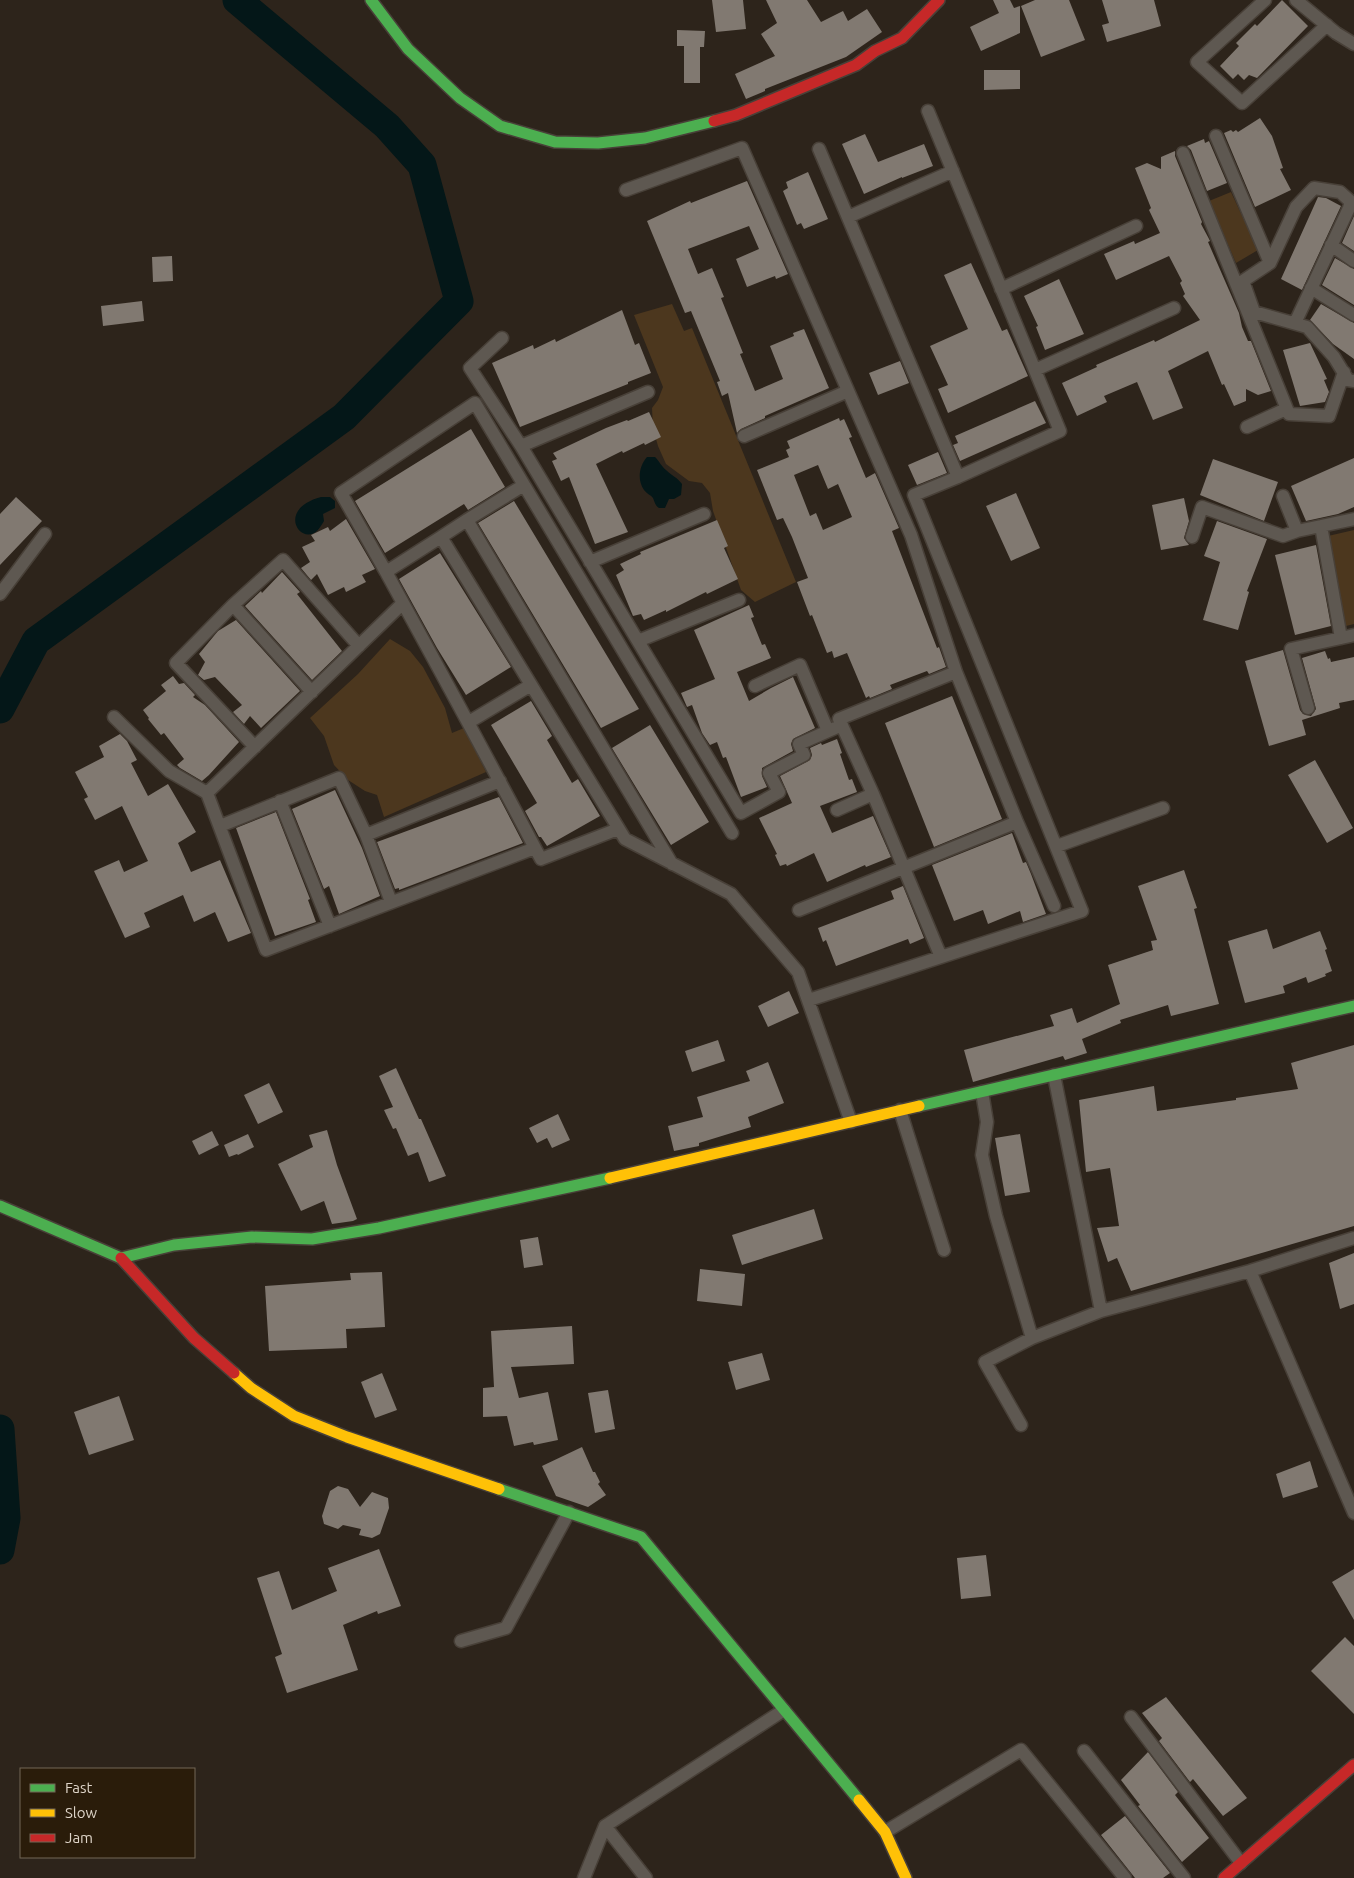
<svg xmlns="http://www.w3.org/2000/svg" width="1354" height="1878" viewBox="0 0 1354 1878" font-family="Ubuntu,sans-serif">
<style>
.green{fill:#4c371e}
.water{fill:#041718}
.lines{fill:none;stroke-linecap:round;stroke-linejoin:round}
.river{stroke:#041718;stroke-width:29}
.building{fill:#817971;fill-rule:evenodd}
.street-casing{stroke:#484038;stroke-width:15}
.fast-casing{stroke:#484038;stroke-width:14}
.slow-casing{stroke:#484038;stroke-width:14}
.jam-casing{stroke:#484038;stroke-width:14}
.street{stroke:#5e5851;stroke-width:12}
.fast{stroke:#4caf50;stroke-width:11}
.slow{stroke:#ffc107;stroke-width:11}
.jam{stroke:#c62828;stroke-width:11}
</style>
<rect width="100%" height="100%" fill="#2d241b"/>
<path class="green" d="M1231,192l27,58 -22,13 -27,-62z
M672,304l12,27 8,-3 104,254 -41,20 -14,-12 -28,-79 -3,-18 -8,-10 -13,-2 -23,-17 -8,-18 -5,-18 -1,-20 6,-8 5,-13 -29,-72z
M1354,530v94l-12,3 -14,-91z
M390,639l20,12 13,16 22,41 7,25 12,-5 22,44 -102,45 -7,-22 -12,-4 -17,-11 -14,-15 -10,-29 -14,-18 48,-44z"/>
<path class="water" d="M647,457h8c4,4 7,10 11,13 6,6 11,7 16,14l-1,11 -7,4h-5l-4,9h-6c-4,-3 -4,-5 -6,-10 -2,-3 -6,-4 -9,-8 -7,-10 -5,-24 3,-33z
M321,497h9l5,4v7l-12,6 1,7c-2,3 -4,7 -7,10 -17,15 -41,-22 4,-34z"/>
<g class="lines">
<path class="river" d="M0,709l36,-68 308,-224 115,-116 -37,-136 -35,-39 -150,-126
M0,1429l6,89 -6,32"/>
</g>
<path class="building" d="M712,0h31l3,29 -30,3z
M766,0h41l14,22 22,-11 5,10 19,-12 15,23 -36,25 -81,32v2l-19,8 -11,-25 40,-18 -14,-22 16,-11z
M993,0h17l4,8 6,-2v27l-39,18 -11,-24 29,-14z
M1035,0h34l16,40 -44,17 -20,-51z
M1102,0h52l7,26 -54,16 -5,-17 7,-2z
M1282,0l26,26 -51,52 -8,-3 -5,5 -6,-6 -5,5 -13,-13 19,-20 -3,-3 19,-19 2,2z
M677,30l28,1 -1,16h-4v36h-16v-37h-7z
M984,70h36v19l-36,1z
M1260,118l12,18 11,32 -3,1 11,21 -36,17 -31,-74 7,-3 2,2 3,-2 2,2z
M865,134l13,28 46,-18 9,22 -31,12v-1l-38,17 -22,-50z
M1204,139l1,4 4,-2 18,42 -20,8 -16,-41 -4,-4z
M1175,151v5l27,66 -1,2 7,13 2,4 -2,1 31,71 3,14 6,14h3l20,50 -13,4 -12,-6v12l-12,5 -10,-22 -2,1 -14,-34 -40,20 15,37 -30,12 -16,-38 -33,14 3,6 -30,14 -15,-33 35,-16 -1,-2 58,-25 1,2 45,-22 -17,-24 2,-2 -5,-11 2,-2 -13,-25 -53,24 -12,-26 30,-13 1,3 25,-11 -11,-23 2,-2 -16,-40 12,-5 14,6v-12z
M808,172l20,47 -24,10 -3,-6 -4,2 -14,-34 5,-3 -2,-6z
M747,181l41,93 -12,5 -1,-3 -28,11 -11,-28 23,-10 -10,-23 -61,23 10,25 14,-6 12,29 -3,1 22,55 -3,1 15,37 28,-12 -13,-33 24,-10 -1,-3 11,-4 25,59 -64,28v2l-24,11 -4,4 -9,-40 -6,3 -5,-14 3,-1 -29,-70 -6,2 -38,-92 43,-20 1,2z
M1318,197l8,1 15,8 -39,84 -21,-11z
M1354,216v35l-12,-8z
M172,256l1,25 -20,1 -1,-25z
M1335,258l19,11v36l-32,-20z
M971,263l31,68 5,-2 21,47 -80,37 -10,-24 10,-4 -18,-39 38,-17 -24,-54z
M1059,279l25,55 -39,16 -9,-23 2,-1 -14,-30z
M142,301l2,20 -41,5 -2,-20z
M1321,304l33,19v36l-21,-15 -23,-24z
M622,310l13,35 4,-2 12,30 -23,9v2l-108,43 -28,-64 41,-18 1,4 21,-10 1,3z
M1310,343l17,36 -3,1 5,12 -4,10 -25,4 -17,-56z
M900,361l9,22 -31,12 -9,-22z
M1035,401l11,22 -86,38 -7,-16 5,-2 -3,-7z
M649,412l12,25 -16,8 -1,-2 -21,10 -1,-2 -26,13 32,68 -33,12 -26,-67 -8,4 -9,-20 5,-2 -4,-6 53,-25 21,-8 1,1z
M839,418l1,3 4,-2 8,18 -3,1 17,40 9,-5 24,55 -7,3 45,117 2,-1 7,20 -17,7 -2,-3 -37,14 2,4 -22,9 -1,-2 -3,2 -19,-45 -13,5 -2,-7 -5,2 -15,-38 -2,1 -13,-34 11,-4 -16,-41 -9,-19 -6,2 -20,-50 32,-13 -3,-7 4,-2 -3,-7zM818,465l10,24 10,-5 14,33 -29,13 -7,-17 -6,3 -16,-41z
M471,429l34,58 -37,23 -4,-6 -79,49 -30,-52z
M938,452l9,21 -30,12 -9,-20z
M1354,458v49l-16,7 -32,7 -15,-35z
M1213,459l65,23 -14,39 -64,-26z
M1016,493l24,55 -29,13 -25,-55z
M16,497l26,24 -42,44v-51z
M1184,498l5,23 -5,17 5,7 -28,5 -9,-45z
M514,501l125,208 -38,19 -123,-205z
M346,519l29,50 -13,6 4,7 -20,10 -2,-5 -16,8 -11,-21 -6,6 -10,-12 9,-6 -8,-15 13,-6 -4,-6 17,-8 2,4z
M717,520l11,26 -4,2 14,31 -31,15 -1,-2 -40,20v-2l-22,10 -3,-6 -8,2 -17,-41 8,-5 -4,-6 21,-10 -1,-2z
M1217,521l50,18 -20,52 2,1 -11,38 -35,-10 17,-58 -16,-6z
M1316,545l15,81 -36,9 -20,-80z
M440,553l71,114 -45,28 -29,-47 -38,-69z
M282,572l18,20 -3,2 45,57 -30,29 -67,-74 16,-15 1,2z
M749,605l5,12 -3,1 11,27 3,-1 6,14 -34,14 12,29 22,-13 22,-11 22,51 -22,11 -2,5 2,7 -31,17v8l5,11 -26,10 -15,-40 -3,1 -6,-16 -7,3 -8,-12 -10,-28 -5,2 -6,-14 34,-14 -21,-49z
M236,620l64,71 -39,37 -11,-12 -6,8 -11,-12 9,-7 -27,-28 -11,3 -6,-5 7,-13 -6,-8 19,-23z
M1283,650l17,60 3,4 8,2 5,-7 -14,-51 23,-7 3,8 2,-1 1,4 23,-5v43l-15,3 1,5 -38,12 4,15 -37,11 -24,-85z
M173,676l6,8 5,-1 11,12 -2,2 12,8 34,37 -30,33 -7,6 -22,-13 -3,-3 7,-6 -20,-26 -3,2 -13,-16 1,-1 -6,-8 23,-19 -5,-6z
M952,696l50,123 -68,28 -49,-124z
M531,701l21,35 -5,4 25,43 6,-4 22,37 -53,30 -6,-9h-2l-14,-26 12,-8 -46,-78z
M650,725l59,97 -38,23 -59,-97z
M120,734l7,7 10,19 -6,3 17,33 20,-12 28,48 -18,11 13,29 29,-12 31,73 -23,9 -13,-30 -21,10 -11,-27 -39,18 6,14 -25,11 -31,-67 25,-11 5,12 24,-11 -26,-55 -27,14 -11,-21 4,-2 -13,-25 29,-15 -5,-11z
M837,739l5,14 -2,1 9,26 3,-1 5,13 -37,14 12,27 41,-17 18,41 -25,10 -1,-2 -38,17 -13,-29 -27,13 -1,-2 -6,2 -5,-11 2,-1 -18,-36 33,-15 -12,-27 30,-16 2,-5 -2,-7 11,-5 1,2z
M1315,760l38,68 -26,15 -39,-68z
M335,790l27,58 18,48 -41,18 -10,-28 -5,3 -32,-80z
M499,797l24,46 -124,47v-2l-4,1 -18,-47z
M276,812l34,87 -2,1 8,22 -41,14 -39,-108z
M1012,833l11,30 3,-1 5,12 15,40 -23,8 -3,-11 -32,13 -5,-14 -29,11 -22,-56z
M1184,870l13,38 -3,1 25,95 -48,12 -3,-11 -48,15 1,3 -39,16 5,14 -22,7 -2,-4 -90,26 -9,-32 90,-24 -4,-11 22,-7 5,15 43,-19 -12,-39 45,-15 -2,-9 6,-1 -19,-54z
M903,886l21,52 -14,6 -2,-5 -72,27 -10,-26 -3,2 -5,-14 76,-29 -3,-8z
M1267,929l6,20 47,-18 7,18 -2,1 7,21 -7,3 1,2 -18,7 -2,-6 -23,9 2,7 -40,10 -17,-62z
M789,991l10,22 -31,14 -10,-21z
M718,1040l7,21 -33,11 -7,-21z
M1354,1045v181l-223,65 -14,-33 -9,4 -11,-34 22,-2 -9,-58 -24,4 -7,-72 75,-14 3,25 79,-11v-2l62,-9 -7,-26z
M768,1062l16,41 -36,14 3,10 -52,16v3l-25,5 -6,-25 35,-9 -6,-20 53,-16 -4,-10z
M396,1068l23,51h2l25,57 -17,6 -11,-30 -10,4 -12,-28 -3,1 -9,-19 9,-3 -14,-31z
M269,1083l14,29 -25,12 -14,-29z
M558,1114l12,26 -18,8 -5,-10 -10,5 -8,-15z
M327,1130l10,35 20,54 -4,2 -21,3 -8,-23 -23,10 -23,-47 35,-17 -4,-12z
M212,1131l7,14 -20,10 -7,-14z
M248,1134l6,13 -16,8 -1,-1 -8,3 -5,-12z
M1020,1134l10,58 -25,4 -10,-58z
M814,1209l9,30 -81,26 -10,-30z
M538,1237l5,28 -19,3 -4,-28z
M1354,1253v51l-14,5 -11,-46z
M700,1269l45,5 -3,32 -45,-5z
M382,1272l3,55 -39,2 1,19 -78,3 -4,-65 86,-6 -1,-7z
M572,1326l2,38 -63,3 8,31 29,-6 10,48 -24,5 -1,-3 -19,4 -7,-30 -24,1v-29l11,-1 -3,-56z
M762,1353l8,27 -34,10 -8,-28z
M382,1373l15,37 -22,8 -14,-36z
M608,1390l7,39 -20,4 -7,-40z
M119,1396l15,44 -45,15 -15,-43z
M582,1447l11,25h2l5,10 -2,2 8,11 -18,12 -32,-11 -14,-30z
M1310,1461l8,26 -35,11 -7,-24z
M338,1486l10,3 12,18 12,-15 16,6 1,10 -9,26 -8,4 -13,-3 2,-6 -18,-4 -5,4 -14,-5 -2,-8 8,-25z
M379,1549l22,57 -23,8 -1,-3 -34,14 15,45 -71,23 -12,-36 7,-3 -25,-76 22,-7 13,39 45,-19 -9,-23z
M986,1555l5,41 -30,3 -4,-41z
M1354,1569v51l-22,-38z
M1345,1637l9,9v68l-43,-43z
M1166,1697l81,101 -24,18 -30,-37 -3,3 -31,-41 3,-3 -20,-25z
M1148,1752l30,40 -3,3 34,43 -27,24 -44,-56 2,-1 -19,-25z
M1125,1816l45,57 -7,5h-28l-34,-43z"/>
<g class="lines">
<g class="street-casing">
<path id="street" d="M1265,0l-68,62 45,41 85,-78
M1296,0l40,33 18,11
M928,111l132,320 -102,46
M1216,136l54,127
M1183,153l106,261 40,2 15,-44
M626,190l116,-42 169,387 45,137 61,150
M848,217l105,-46
M1331,245l23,16
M1311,288l43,27
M1001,289l135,-63
M1295,323l54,-115 2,-6 -11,-10 -26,-4 -18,19 -26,56 -27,18 11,31 53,15 27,30 14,23 6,1
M502,338l-32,30 51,78 220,367 38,-21 -10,-19 35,-18 -5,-11 43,-19
M1035,370l139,-62
M1247,427l39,-18
M744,436l104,-45
M521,446l127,-54
M1283,496l14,35
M1354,519l-33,7 20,112 13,-3
M467,520l57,-35
M441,537l26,-17 205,344
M1192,537l10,-30 81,29 14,-5 24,-5
M590,562l114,-48
M386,572l-45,-79 134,-90 257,430
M0,594l45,-60
M403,603l-196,190 59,157 269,-102c-49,-93 -99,-185 -149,-276l55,-35 184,302 106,55 67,78 53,150
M233,605l-57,58 79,84
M638,641l101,-41
M755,686l45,-21 28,66
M312,692l-79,-87 50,-45 76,86
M1308,708l-17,-59 50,-11
M114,717l55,54 38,22
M469,722l62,-37
M280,801l50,125
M837,810l36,-16
M220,826l119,-48 27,57 134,-54
M366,835l25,67
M1057,846l106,-38
M535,848l6,11 77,-30
M799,910l218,-88 37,84
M941,957l-68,-163 -34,-75 117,-47
M809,1000l273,-89 -168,-416 44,-18 -139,-328
M1054,1075l47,236 149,-40 104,-33
M982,1092l5,30 -5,33 14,61 36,122
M900,1110l44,140
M1250,1271l104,242
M1021,1425l-36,-63 47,-24 69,-27
M461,1641l45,-13 63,-116
M1131,1717l110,146
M1084,1751l100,127
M605,1826l41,52
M885,1832l136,-82 104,128
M584,1878l21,-52 179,-116"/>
</g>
<g class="fast-casing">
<path id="fast" d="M371,0l37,49 52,49 40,28 55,16 43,1 47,-5 69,-17
M919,1106l435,-100
M0,1206l121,52 53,-13 78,-8 60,2 67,-11 231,-50
M499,1489l142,48 218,263"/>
</g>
<g class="slow-casing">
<path id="slow" d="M610,1178l309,-72
M234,1373l17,15 43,28 53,21 152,52
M859,1800l26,32 21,46"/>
</g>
<g class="jam-casing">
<path id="jam" d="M714,121l22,-6 120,-50 19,-14 27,-13 37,-38
M121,1258l73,80 40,35
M1224,1878l130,-113"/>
</g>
<use href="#street" class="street"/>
<use href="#fast" class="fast"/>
<use href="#slow" class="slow"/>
<use href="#jam" class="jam"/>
</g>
<rect x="20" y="1768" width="175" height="90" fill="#2a1c0a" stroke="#726656"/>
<rect x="30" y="1784" width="25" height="8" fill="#4caf50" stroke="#726656"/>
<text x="65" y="1793" font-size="15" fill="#ded4c8">Fast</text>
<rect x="30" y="1809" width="25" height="8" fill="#ffc107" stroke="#726656"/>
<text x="65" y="1818" font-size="15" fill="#ded4c8">Slow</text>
<rect x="30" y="1834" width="25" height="8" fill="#c62828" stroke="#726656"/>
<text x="65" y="1843" font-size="15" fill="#ded4c8">Jam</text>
</svg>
